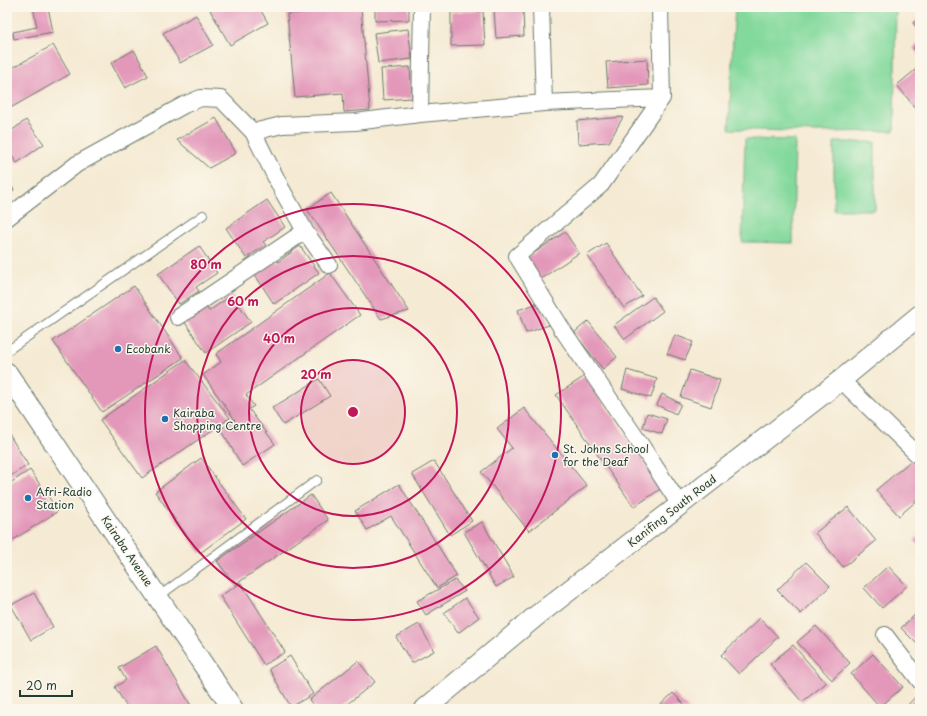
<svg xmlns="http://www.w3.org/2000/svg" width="927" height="716" viewBox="0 0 927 716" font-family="'Playpen Sans',sans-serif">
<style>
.green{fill:#83d99c;stroke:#518b68}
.building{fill:#e398ba}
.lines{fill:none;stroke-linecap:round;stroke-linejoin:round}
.service-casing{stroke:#6a7a6c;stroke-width:10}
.minor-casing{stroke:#6a7a6c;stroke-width:18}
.tertiary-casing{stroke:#6a7a6c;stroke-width:22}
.service{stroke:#fff;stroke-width:8}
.minor{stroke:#fff;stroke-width:16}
.tertiary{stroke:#fff;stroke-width:20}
.ring{fill:none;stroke:#c2185b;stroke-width:2}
.poi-dot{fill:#1f6fb2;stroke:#fbf7ec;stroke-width:1.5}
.labels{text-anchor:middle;stroke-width:3;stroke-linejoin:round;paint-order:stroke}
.poi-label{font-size:11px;fill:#1f3d34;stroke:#fbf7ec;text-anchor:start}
.street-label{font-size:11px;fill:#1f3d34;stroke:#fbf7ec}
.centre{fill:#c2185b;stroke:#fbf7ec;stroke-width:2}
.ring-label{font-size:12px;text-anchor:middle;font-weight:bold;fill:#c2185b;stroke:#fbf7ec;stroke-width:3;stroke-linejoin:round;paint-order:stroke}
</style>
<rect width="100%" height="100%" fill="#fbf7ec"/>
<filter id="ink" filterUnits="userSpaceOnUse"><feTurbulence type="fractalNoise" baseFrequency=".025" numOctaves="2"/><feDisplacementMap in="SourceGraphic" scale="8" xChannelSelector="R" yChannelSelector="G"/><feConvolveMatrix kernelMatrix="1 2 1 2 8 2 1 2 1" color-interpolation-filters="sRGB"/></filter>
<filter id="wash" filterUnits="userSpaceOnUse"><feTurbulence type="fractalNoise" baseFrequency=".012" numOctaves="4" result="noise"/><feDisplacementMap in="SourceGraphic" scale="16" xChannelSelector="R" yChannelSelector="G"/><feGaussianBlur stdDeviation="0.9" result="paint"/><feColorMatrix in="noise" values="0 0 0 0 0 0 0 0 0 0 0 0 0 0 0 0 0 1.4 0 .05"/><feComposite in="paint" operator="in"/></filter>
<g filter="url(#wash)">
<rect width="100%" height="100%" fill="#f5ead3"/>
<path class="green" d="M735,7h161l-2,124 -77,1 -88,-3 4,-91z
M745,139l50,1 -2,103 -51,-1z
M834,142h41v68h-41z"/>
<g id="blocks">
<path class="building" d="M33,7h15l5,25 -39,7 -1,-7 24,-5z
M216,7h43l9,16 -38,22 -20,-35z
M361,7l9,103 -26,2 -1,-19 -48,4 -8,-83z
M375,7h34v13l-34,1z
M450,7h35v3h-35z
M913,7h7v8z
M523,8l1,28 -28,2 -2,-29z
M483,11l2,34 -34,1v-34z
M196,15l17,30 -33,18 -17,-30z
M920,18v14l-7,-9z
M408,29l4,30 -34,4 -4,-30z
M920,43v13l-7,-8z
M53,45l17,29 -63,36v-39z
M134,50l14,26 -23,12 -14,-25z
M647,59l1,26 -40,3 -2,-26z
M920,66v48l-23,-29z
M410,67l2,31 -29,2 -2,-31z
M623,117l-14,25 -31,2 -1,-23z
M216,118l20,35 -27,15 -32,-28z
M26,120l18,24 -27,19 -10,-13v-16z
M7,178l7,12 -7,5z
M331,193l78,118 -28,8 -74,-110z
M267,200l18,27 -22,15 3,3 -20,13 -20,-30z
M565,232l14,21 -40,27 -14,-21z
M606,243l36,53 -18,12 -37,-53z
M199,246l18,27 -21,14 3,4 -20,13 -21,-30z
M300,246l19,27 -45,31 -21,-32 21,-15 4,5z
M330,273l30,42 -114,80 8,11 -5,3 26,35 -33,22 -21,-37 14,-9 -32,-45 18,-13 -5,-8z
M134,286l49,72 -81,54 -49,-71z
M232,295l19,27 -45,31 -22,-32 22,-15 3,5z
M653,297l10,14 -38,28 -11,-14z
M541,302l8,23 -23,8 -8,-23z
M588,321l29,36 -14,12 -29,-36z
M675,335l18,7 -8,18 -18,-6z
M185,360l45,58 -88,60 -42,-58z
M627,370l30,9 -6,19 -29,-9z
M690,370l30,10 -9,27 -30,-10z
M585,376l77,112 -28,19 -78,-112z
M319,379l11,17 -47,29 -11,-17z
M662,394l19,10 -5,10 -19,-9z
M524,408l63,78 -58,45 -48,-59 31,-24 -15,-19z
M647,413l20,6 -5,15 -19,-6z
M7,431l21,34 -21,13z
M201,458l45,61 -46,34 -45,-61z
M913,459l7,8v31l-21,18 -23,-26z
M434,461l38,60 -22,14 -38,-61z
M30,470l28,41 -51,33v-59z
M399,484l58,92 -20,12 -46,-72 -24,14 -12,-19z
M311,495l17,25 -93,65 -18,-24z
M848,507l28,34 -33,26 -28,-34z
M482,522l32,55 -18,10 -32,-55z
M920,535v12l-6,-7z
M806,562l24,24 -29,28 -24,-24z
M888,566l19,20 -25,22 -18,-20z
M455,580l10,11 -39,24 -9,-14z
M241,583l44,69 -21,13 -44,-69z
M34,593l19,34 -22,13 -20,-35z
M465,598l14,19 -21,16 -14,-20z
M920,610v37l-19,-19z
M760,618l18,19 -39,37 -18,-19z
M419,624l15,27 -22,12 -16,-26z
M816,626l34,37 -18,17 -35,-38z
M793,645l33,38 -24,19 -32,-38z
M156,646l37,63h-65l-13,-22 11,-7 -7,-12z
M873,654l30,33 -23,20 -29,-33z
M290,656l23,38 -22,13 -22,-38z
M358,661l17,21 -34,27h-24l-8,-9z
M673,693l16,16h-33z
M917,695l3,3v11h-16z"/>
</g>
</g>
<g filter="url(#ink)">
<use href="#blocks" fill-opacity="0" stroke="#6a7a6c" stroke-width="1"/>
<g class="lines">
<g class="service-casing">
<path id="service" d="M7,351l196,-136
M158,597l159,-117"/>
</g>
<g class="minor-casing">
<path id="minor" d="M422,7l-2,107 124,-11
M541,7l3,96 118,-5 -2,-91
M662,98l-61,87 -84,71 45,73 79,116 39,60
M253,132l29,58 23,41 24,34
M7,218l70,-54 107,-59 17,-7 20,1 32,33 29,-7 73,-3 65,-8
M178,317l127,-86
M841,380l79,77
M885,635l35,46"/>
</g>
<g class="tertiary-casing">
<path id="tertiary" d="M7,373l226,336
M425,709l110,-92 306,-237 79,-65"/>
</g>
<use href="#service" class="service"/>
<use href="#minor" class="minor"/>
<use href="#tertiary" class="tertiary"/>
</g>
</g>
<circle cx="353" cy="412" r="52" fill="#c2185b" fill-opacity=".12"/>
<g class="ring">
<circle cx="353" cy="412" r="52"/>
<circle cx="353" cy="412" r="104"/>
<circle cx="353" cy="412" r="156"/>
<circle cx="353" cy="412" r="208"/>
</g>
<g class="poi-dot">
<circle cx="118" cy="349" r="4"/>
<circle cx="165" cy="419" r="4"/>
<circle cx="555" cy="455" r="4"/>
<circle cx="28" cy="498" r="4"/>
</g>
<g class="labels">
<g class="poi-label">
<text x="126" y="353">Ecobank</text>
<text x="173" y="417">Kairaba<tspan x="173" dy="13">Shopping Centre</tspan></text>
<text x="563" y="453">St. Johns School<tspan x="563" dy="13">for the Deaf</tspan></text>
<text x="36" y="496">Afri-Radio<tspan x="36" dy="13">Station</tspan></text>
</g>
<g class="street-label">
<text transform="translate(672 511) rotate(-38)" y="4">Kanifing South Road</text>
<text transform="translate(127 551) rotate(56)" y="4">Kairaba Avenue</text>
</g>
</g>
<circle cx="353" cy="412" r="6" class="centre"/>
<g class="ring-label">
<text x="206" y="269">80 m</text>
<text x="243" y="306">60 m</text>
<text x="279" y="343">40 m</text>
<text x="316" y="379">20 m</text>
</g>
<rect width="927" height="716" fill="none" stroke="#fbf7ec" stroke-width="24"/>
<path d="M20 690v6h52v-6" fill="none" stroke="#1f3d34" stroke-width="2"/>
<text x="26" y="690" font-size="12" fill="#1f3d34" stroke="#fbf7ec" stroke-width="3" paint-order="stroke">20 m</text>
</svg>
